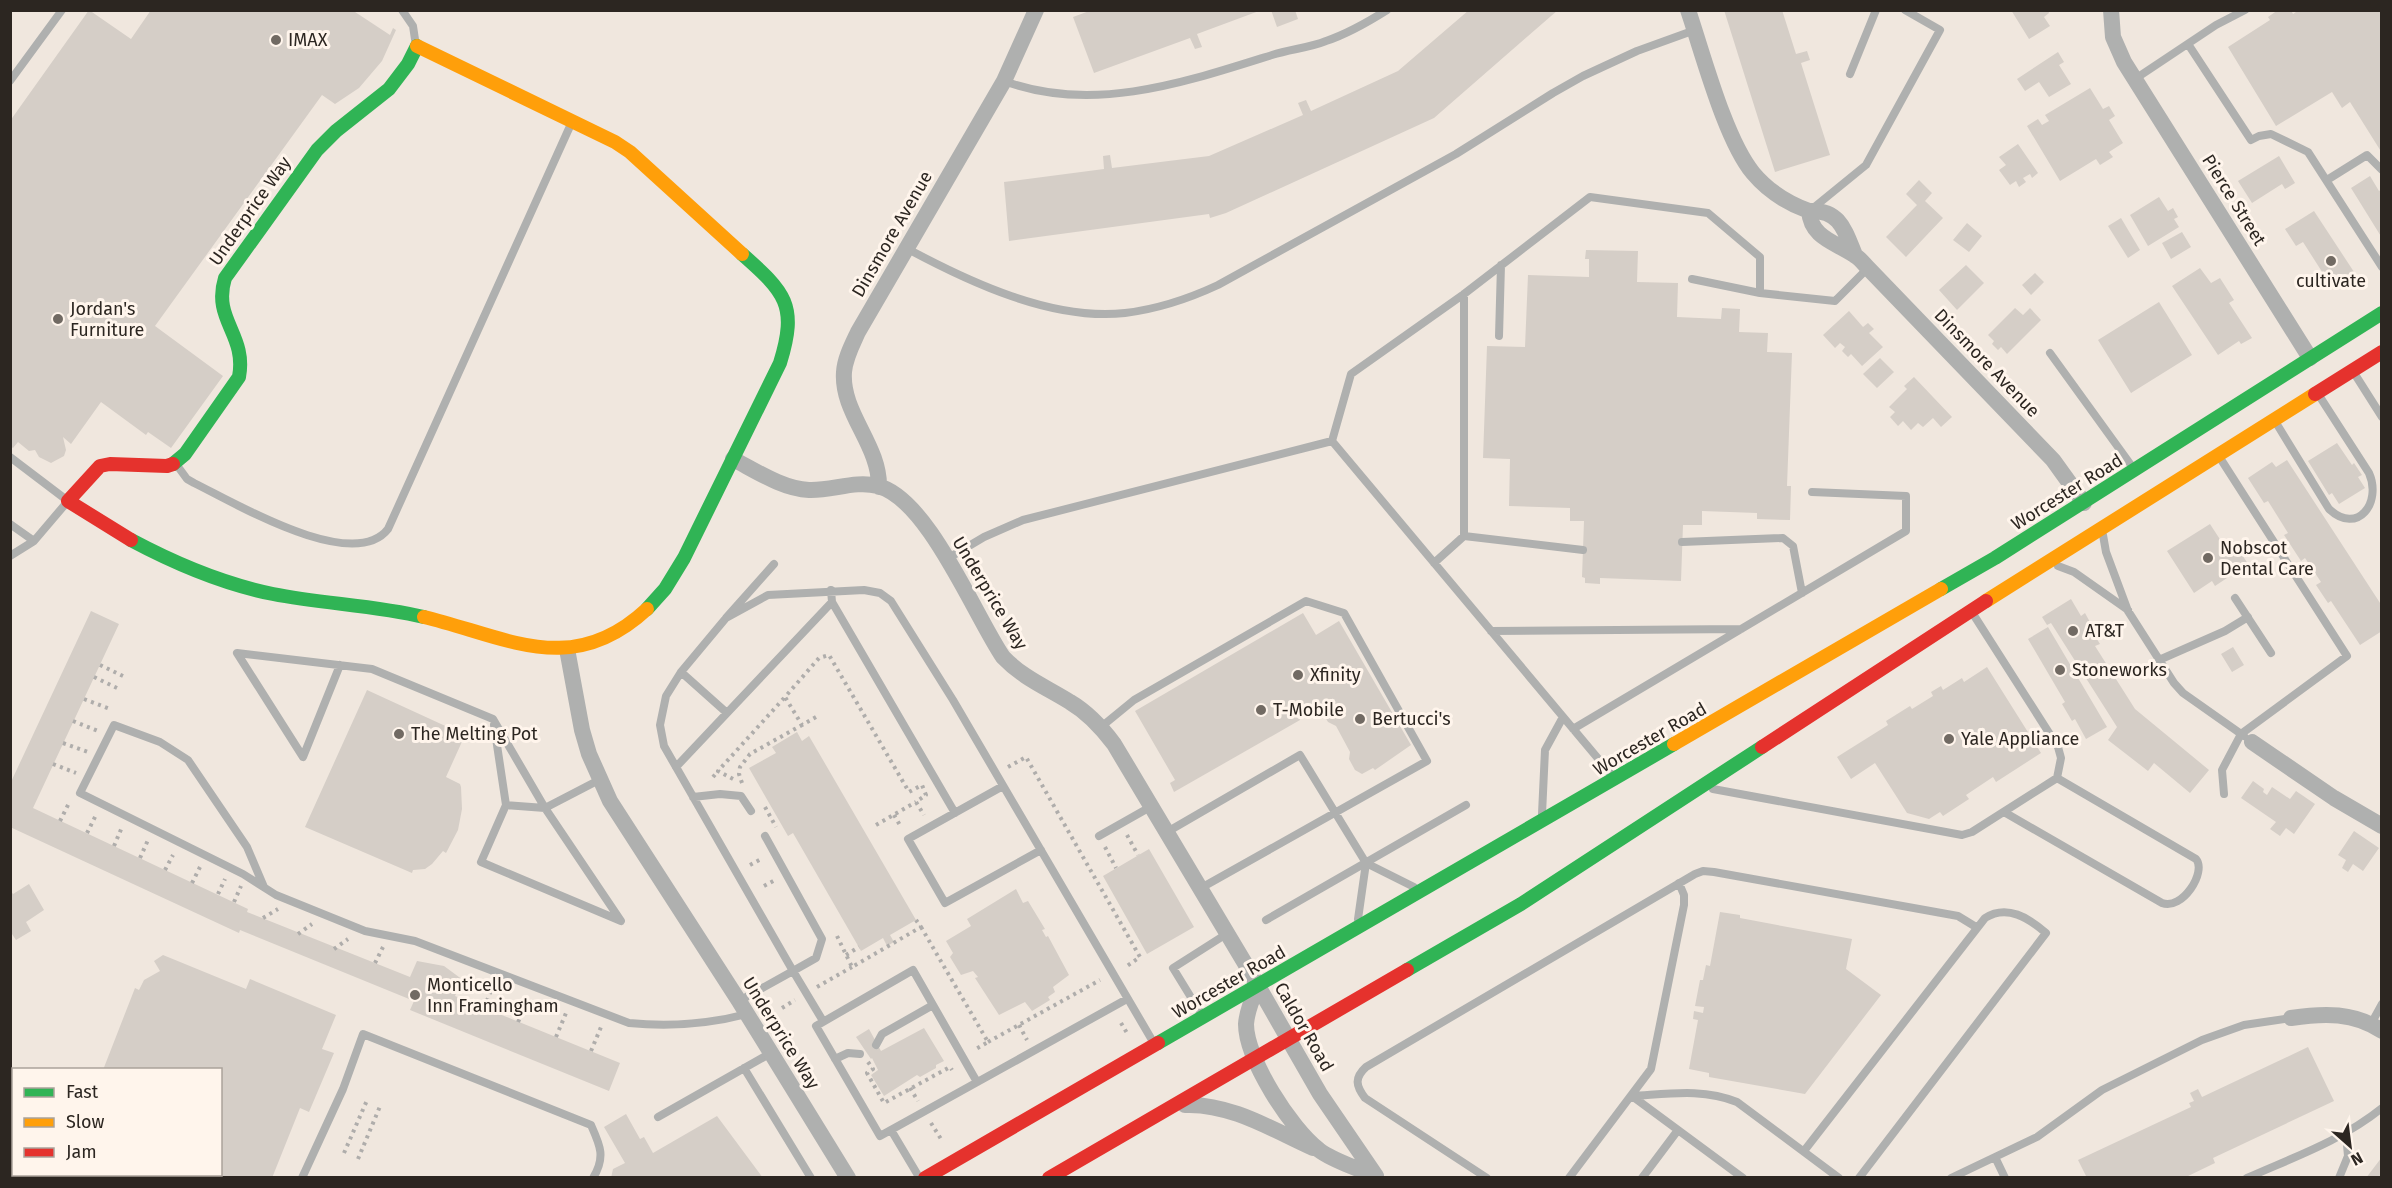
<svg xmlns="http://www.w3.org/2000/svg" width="2392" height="1188" viewBox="0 0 2392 1188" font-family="'Fira Sans',sans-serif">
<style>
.building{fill:#d5cec7}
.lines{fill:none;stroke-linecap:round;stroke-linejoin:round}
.path{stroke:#afadab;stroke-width:4;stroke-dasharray:3 4.5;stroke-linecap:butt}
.lane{stroke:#afb0af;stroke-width:8}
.street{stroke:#afb0af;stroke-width:16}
.fast{stroke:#30b455;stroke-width:14}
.slow{stroke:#ff9f0a;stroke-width:14}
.jam{stroke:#e5322d;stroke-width:14}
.poi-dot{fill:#716a63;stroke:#fff5ec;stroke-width:2}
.labels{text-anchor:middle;stroke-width:6;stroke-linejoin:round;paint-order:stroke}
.poi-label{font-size:18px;fill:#2c2621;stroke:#fff5ec;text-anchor:start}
.street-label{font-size:18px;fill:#2c2621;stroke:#fff5ec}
</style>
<rect width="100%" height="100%" fill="#f0e7de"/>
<path class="building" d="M89,10l42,29 20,-29h201l38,25 3,-7 3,2 -14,31 -23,27 -24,16 -13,-9 -167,231 68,50 -52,72 -23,-16 -2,3 -45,-33 -30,42 -8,-7 3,13 -2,6 -13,7 -12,-6 -4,-7 -6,1 -11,-9 -5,6 -3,-2v-325z
M1092,10h167v1l-62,23 5,13 -7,2 -5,-11 -96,35 -21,-56z
M1271,10h24l3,9 -21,8z
M1469,10h89l-124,108 -208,95 -16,5 -1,-4 -200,27 -5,-59 100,-13 -1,-13 7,-1 2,13 97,-12 94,-41 -5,-12 8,-3 5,11 87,-40z
M1724,10h58l14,44 11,-3 3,9 -9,3 29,92 -55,17z
M2011,10h37l1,3 -5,4 6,9 -21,13z
M2278,10h13l2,4 6,-4h83v143l-32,-51 -8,6 -10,-16 -56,34 -48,-79 42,-27 -2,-3z
M2058,52l6,10 -5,3 12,19 -22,13 -10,-15 -14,9 -8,-12z
M2090,88l13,21 6,-3 6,10 -6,4 14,23 -14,9 4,5 -13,8 -4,-6 -36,22 -33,-55 11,-7 4,6 7,-4 -4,-6z
M2018,144l20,29 -6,5 -2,-4 -7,4 3,4 -7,5 -3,-6 -6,4 -11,-15 7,-5 -7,-8z
M2279,156l16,27 -10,6 -3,-5 -30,19 -14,-22z
M2370,176l9,15 3,-2v49l-31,-50z
M1919,180l13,13 -7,8 18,17 -37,39 -20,-20 31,-32 -11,-11z
M2159,197l9,14 5,-3 5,9 -4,2 5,8 -31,19 -18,-31z
M2314,211l42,64 -23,14 -30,-47 -7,4 -11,-17z
M2121,218l19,32 -12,8 -20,-32z
M1967,223l15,13 -13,16 -16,-12z
M2182,232l9,15 -20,12 -9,-16z
M1586,250l52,1 -1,31 41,1 -1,34 44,2 1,-11 18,1 -1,23 29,1 -1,19 25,1 -5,133h4l-1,34 -33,-1v-6l-55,-2v14h-19l-2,56 -81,-3v6l-15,-1v-5l-3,-1 2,-56h-14v-13l-61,-2 1,-47 -27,-1 4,-112 38,1 3,-72 61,2v-18h-4z
M1966,265l18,18 -27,27 -18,-20z
M2200,268l11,15 9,-5 14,22 -5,3 23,35 -11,6 -2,-3 -21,14 -46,-69z
M2035,273l9,9 -13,13 -9,-10z
M2159,302l33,53 -61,38 -33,-53z
M2015,308l8,7 7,-7 11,12 -34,34 -6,-7 -3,3 -6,-6 2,-3 -6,-6z
M1849,311l14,16 5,-4 6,6 -5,4 14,14 -21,19 -11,-12 -3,3 -6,-6 3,-4 -5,-4 -5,5 -12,-13z
M1880,358l14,14 -17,16 -14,-14z
M1914,377l38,40 -11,10 -8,-9 -10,9 -5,-4 -7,7 -8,-9 -5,5 -8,-9 5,-5 -6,-5 18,-18 -3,-3z
M2337,443l15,22 2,-2 8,12 -4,2 7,11 -26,16 -7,-11 -3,2 -21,-34z
M2287,460l95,146v25l-22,14 -29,-44 -3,2 -12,-18 5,-3 -16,-24 -4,3 -17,-26 4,-2 -20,-32 -4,2 -16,-25 24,-16 4,5z
M2210,524l13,20 9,-5 16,25 -33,22 -3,-5 -18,12 -27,-42z
M2071,599l10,17 4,-3 6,11 -3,1 12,19 -5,2 40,63 74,61 -19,23 -36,-30 -6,8 -40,-31 9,-13 -66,-104 -4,2 -5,-8z
M91,611l28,13 -86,184 215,101 -1,3 163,65 7,-16 27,5 19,14 -8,16 165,67 -11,28 -199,-81 4,-9 -174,-71 -1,3 -229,-106v-43z
M1303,613l13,22 23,-14 72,124 -36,25 -2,-2 -11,6 -7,-4 -6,-11 1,-7 -14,-26 -8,-4 -7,-12 -4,3 -4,-6 -15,8 2,5 -126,72 -4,-9 5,-3 -40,-69z
M2048,627l59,100 -21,12 -11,-20 -3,2 -10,-17 3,-2 -37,-63z
M2233,647l11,18 -12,7 -11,-18z
M1987,667l54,86 -45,29 -3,-5 -27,18 3,4 -26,17 -3,-4 -11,7 -22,-6 -32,-50 -24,16 -14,-22 51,-32 -2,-4 24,-15 2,3 21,-13 -2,-4 10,-6 2,4 19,-12 2,4z
M367,690l98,45 -19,42 14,7 1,3 1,22 -4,21 -12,23 -3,-2 -11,13 -7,5 -12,1 -1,3 -107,-46z
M797,732l5,9 7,-5 107,184 -26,15 4,7 -7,4 -4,-8 -22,13 -68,-118 -5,3 -39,-68 27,-15 -4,-6z
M2253,781l11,8 -1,3 4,3 5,-8 18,12 6,-8 19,13 -21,30 -8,-6 -6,8 -10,-7 6,-7 -35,-24z
M2354,831l25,17 -16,23 -10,-7 -5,8 -6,-4 4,-8 -8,-5z
M1149,849l45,78 -47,27 -44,-78z
M29,884l15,26 -18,12 5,9 -15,9 -6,-9v-41l3,4z
M1016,889l7,14 5,-2 17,28 -3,1 4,7 2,-1 21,39 -16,12 2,5 -7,5 2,3 -18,11 -7,-9 -26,13 -24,-37 3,-1 -5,-6 -12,4 -11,-18 3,-4 -7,-12 25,-15 -4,-7z
M1720,912l20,3v3l112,21 -6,30 35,26 -76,99 -96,-17v-4l-20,-4 9,-49 -5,-1 1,-8 9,2 1,-6 -9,-1 5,-26h3l3,-15 4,1z
M163,955l83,34 4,-10 86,36 -14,34 12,4 -25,59 -9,-4 -28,70h-138l-7,-3 93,-1v-104h-117l32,-82 4,2 5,-10 16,-9 -6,-10z
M924,1028l20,33 -8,4v3l-16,9 -3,-2 -33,21 -13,-21 7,-5 -6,-12 -1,1 -15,-22 13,-8 12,22z
M2308,1047l26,54 -121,57 2,5 -31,15h-97l-9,-18 113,-53 -2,-4 5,-2 -4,-8 8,-4 4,8z
M626,1114l14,25 4,-2 9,16 64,-37 46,62h-152l2,-9 12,-6 -21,-36z
M2382,1157v21h-16z"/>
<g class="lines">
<path class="path" d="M100,665l25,12
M94,677l25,12
M84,699l26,10
M816,717l-14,8 -17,-28 34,-39 10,-3 80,137 13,-7 4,10 -10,7 8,13
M73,721l25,10
M63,743l25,9
M53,764l23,9
M1008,767l18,-10 114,200 -13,9
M713,777l5,-6
M733,779l-15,-8 67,-74
M742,783l-3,-9 1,-7 10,-13 52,-29
M765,807l11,20
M894,815l7,12
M60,821l10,-20
M876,825l40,-23
M87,833l9,-18
M1127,835l11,20
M114,846l8,-19
M1105,847l11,21
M140,858l8,-18
M750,865l13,-7
M165,870l8,-15
M192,883l8,-16
M764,886l11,-6
M218,894l7,-15
M234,902l7,-16
M263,918l15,-9
M921,927l67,115 -14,8
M298,934l14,-10
M837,936l15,31 69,-40 -5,-7
M334,949l14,-10
M846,955l13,-8
M375,963l8,-16
M817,987l35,-20
M484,1008l10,-25
M782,1008l13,-8
M518,1022l11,-23
M1121,1023l6,10
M1019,1025l8,15
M556,1037l10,-24
M988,1042l112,-62
M591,1051l10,-24
M868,1062l5,7 -6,4 17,30 66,-36 2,3
M910,1088l8,13
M931,1123l10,16
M344,1153l24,-55
M358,1159l23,-55"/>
<path class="lane" d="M402,10l11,16 3,20
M2188,44l63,96 8,-4 12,-2 37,18 74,115
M1850,74l26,-64
M2135,79l81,-54 29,-15
M10,81l52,-71
M1004,81c89,33 182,1 268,-26 18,-6 37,-7 54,-14 21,-7 42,-19 61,-31
M2327,180l40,-25 15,15
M1812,209l54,-44 74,-135 -35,-20
M906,248c63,34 146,73 219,65 33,-4 63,-14 93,-28l238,-131 97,-61 30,-17 54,-25 58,-21
M1760,293l75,8 33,-33
M1499,336l2,-71
M2050,353l81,112
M2356,376l26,41
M2278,426l51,83c29,27 53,-7 40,-36l-49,-76
M1332,441l19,-67 113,-80 126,-97 118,16 52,44v36l-68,-14
M10,457l58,44 -34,40 -24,15
M2222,461l125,195 -106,78 -19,36 2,24
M176,464l11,15 7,4c39,19 159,91 194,46l183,-405
M10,524l24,17
M2103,535l3,17 22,59 46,72 9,10 61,43
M1464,536v-242
M1682,542l101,-4 10,8 9,47
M947,559l37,-22 39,-17 309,-79 279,333
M1434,563l30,-27 119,14
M2058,566l16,6 54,38
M831,590l1,12 123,211
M2235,598l36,55
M726,618l42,-23 96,-5 16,3 11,8 62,99 199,340
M1491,631l250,-2
M2159,660l66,-29 23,-14
M340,665l-37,92 -66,-104 135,16 121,50 52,89 54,-28
M681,672l46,41
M494,725l12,80 -25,57 140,59 -76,-113 -39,-3
M1101,727l33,-27 172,-99 38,12 83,148 -226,127
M1573,729l333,-198v-35l-94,-4
M676,767l156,-165
M1003,786l-95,53 37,64 96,-53
M1713,789l249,46 10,-3 85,-54 4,-20 -3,-11 -83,-130
M693,797l27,-3 21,2 10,15
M2004,812l158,91c20,8 45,-31 34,-44l-139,-81
M1542,814l3,-64 18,-33
M1167,832l133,-77 66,108 48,24
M765,836l57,103 -6,19 -23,13 30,50
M1099,836l53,-30
M264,887l-17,-40 -59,-87 -28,-18 -46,-17 -34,68 163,81c11,7 22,14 33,21l89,36 50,10 214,82c40,4 80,1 118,-9
M1358,919l8,-56
M1266,920l200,-115
M739,1001l54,-30 -129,-225 -4,-21 6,-29 15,-24 45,-54 48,-54
M1200,1012l-27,-44 55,-35
M2371,1024l11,-20
M876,1045l6,-11 51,-29
M835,1059l13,-6 12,1
M744,1068l67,110
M977,1082l-64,-112 -97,56 64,110 247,-137
M1632,1096c36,-2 71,-8 105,6l102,76
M1632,1096l111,82
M658,1117l113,-64
M891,1130l28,47
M1804,1151l181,-233c22,-14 44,0 61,15l-187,245
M302,1178l41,-89 20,-55 228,91c9,20 15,32 2,53
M1487,1178l-122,-80c-9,-12 -11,-20 1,-31l329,-193 8,-3 11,1 244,44 18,11
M1569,1178l82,-109 33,-164v-10l-5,-12
M1642,1178l36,-48
M1951,1178l44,-21
M2005,1178l-10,-21 42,-20 65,-47 100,-50 42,-15 47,-7
M2247,1178c47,-21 94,-37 135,-70
M2339,1178l9,-22 -2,-22"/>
<path class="street" d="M1688,10c15,44 37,129 65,163 15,18 34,30 56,38
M2111,10l2,27 11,25 186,296
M1855,255c-10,-24 -15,-46 -46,-44 2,27 26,31 45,44 6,3 10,9 14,13l185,192 31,43
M733,459c23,12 50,30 76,31 23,1 46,-10 69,-4 50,13 96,128 125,171 20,21 43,30 67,45 17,10 32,26 44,42l132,221 74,129 56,82
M879,487c1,-42 -38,-74 -35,-115 1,-14 8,-27 14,-40l146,-251 32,-71
M567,649l15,81 7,24 21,47 129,200 109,177
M2252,742l82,56 48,28
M1257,988c-5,11 -10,23 -11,36 0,35 45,105 73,126 14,11 39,18 55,26
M2291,1018c33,-5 63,-6 91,13
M1185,1105c45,-2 88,25 128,43"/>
<path class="fast" d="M173,464l12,-10 54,-77c8,-43 -27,-57 -14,-99l92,-128 19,-19 53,-42 19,-25 9,-18
M131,540c45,24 92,44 142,54 50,10 102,11 151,23
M1941,589l54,-31 387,-245
M647,609l18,-20 19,-31 96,-195c18,-58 5,-71 -38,-109
M1407,970l114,-66 241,-157
M1158,1043l516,-299"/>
<path class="slow" d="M417,46l198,96 15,10 112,102
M1986,601l329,-207
M424,617c83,20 148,62 223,-8
M1674,744l267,-155"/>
<path class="jam" d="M2315,394l67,-42
M131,540l-63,-39 32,-35 10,-2 57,2 6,-2
M1762,747l224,-146
M925,1178l233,-135
M1049,1178l358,-208"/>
</g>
<g class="poi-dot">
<circle cx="276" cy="40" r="6"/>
<circle cx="2331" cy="261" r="6"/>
<circle cx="58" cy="319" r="6"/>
<circle cx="2208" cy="558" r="6"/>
<circle cx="2073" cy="631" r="6"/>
<circle cx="2060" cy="670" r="6"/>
<circle cx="1298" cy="675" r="6"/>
<circle cx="1261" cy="710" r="6"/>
<circle cx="1360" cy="719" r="6"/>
<circle cx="399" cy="734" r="6"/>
<circle cx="1949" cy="739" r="6"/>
<circle cx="415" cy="995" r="6"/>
</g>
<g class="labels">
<g class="poi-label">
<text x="288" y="46">IMAX</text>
<text x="2331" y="287" text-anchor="middle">cultivate</text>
<text x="70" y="315">Jordan's<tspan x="70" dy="21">Furniture</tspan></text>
<text x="2220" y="554">Nobscot<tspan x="2220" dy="21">Dental Care</tspan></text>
<text x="2085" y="637">AT&amp;T</text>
<text x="2072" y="676">Stoneworks</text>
<text x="1310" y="681">Xfinity</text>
<text x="1273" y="716">T-Mobile</text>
<text x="1372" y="725">Bertucci's</text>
<text x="411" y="740">The Melting Pot</text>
<text x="1961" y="745">Yale Appliance</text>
<text x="427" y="991">Monticello<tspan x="427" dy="21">Inn Framingham</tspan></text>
</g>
<g class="street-label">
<text transform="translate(2234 200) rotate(58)" y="6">Pierce Street</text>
<text transform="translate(250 211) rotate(-55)" y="6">Underprice Way</text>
<text transform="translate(892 234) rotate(-60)" y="6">Dinsmore Avenue</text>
<text transform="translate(1987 363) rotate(46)" y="6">Dinsmore Avenue</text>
<text transform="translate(2067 492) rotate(-32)" y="6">Worcester Road</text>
<text transform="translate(990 593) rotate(59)" y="6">Underprice Way</text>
<text transform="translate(1650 739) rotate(-30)" y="6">Worcester Road</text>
<text transform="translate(1229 982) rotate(-30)" y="6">Worcester Road</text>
<text transform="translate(1304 1027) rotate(60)" y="6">Caldor Road</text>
<text transform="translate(781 1033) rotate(58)" y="6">Underprice Way</text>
</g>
</g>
<rect width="2392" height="1188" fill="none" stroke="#2c2621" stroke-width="24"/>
<rect x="12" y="1068" width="210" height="108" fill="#fff5ec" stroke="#aba29b" stroke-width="1.5"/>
<rect x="24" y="1088" width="30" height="9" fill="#30b455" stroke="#aba29b" stroke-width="1.5"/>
<text x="66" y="1098" font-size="18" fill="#2c2621">Fast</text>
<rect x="24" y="1118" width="30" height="9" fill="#ff9f0a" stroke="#aba29b" stroke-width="1.5"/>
<text x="66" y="1128" font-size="18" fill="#2c2621">Slow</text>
<rect x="24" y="1148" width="30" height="9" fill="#e5322d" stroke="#aba29b" stroke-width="1.5"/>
<text x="66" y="1158" font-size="18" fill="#2c2621">Jam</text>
<g transform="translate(2350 1146) rotate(152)" stroke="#fff5ec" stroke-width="4.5" paint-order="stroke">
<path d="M0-4.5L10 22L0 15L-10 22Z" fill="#2c2621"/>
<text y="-9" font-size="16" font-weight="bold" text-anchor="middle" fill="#2c2621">N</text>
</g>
</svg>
